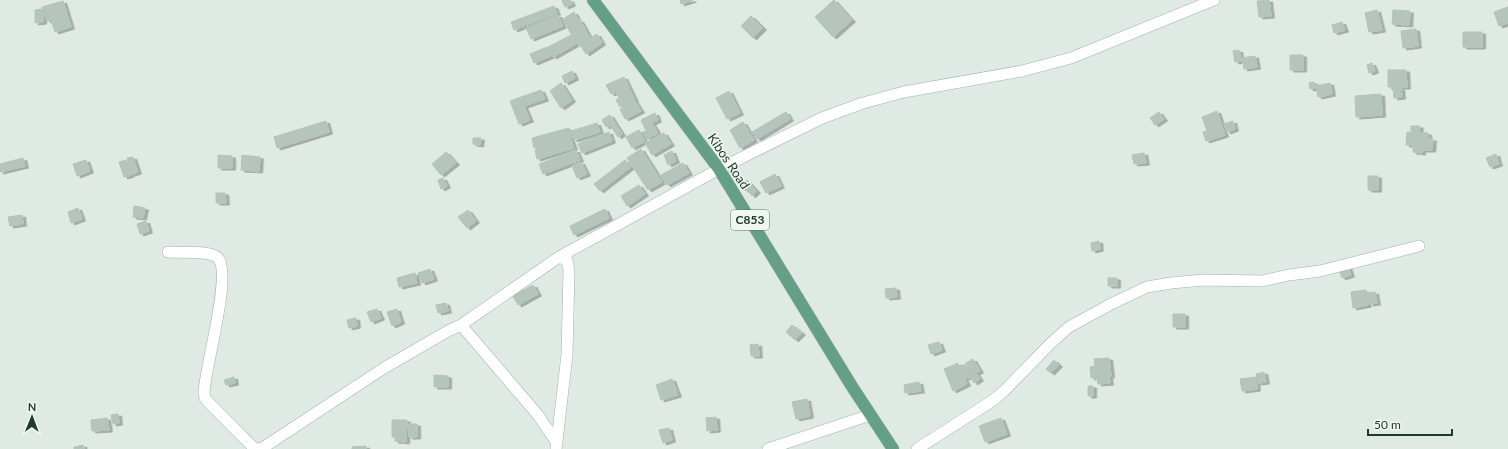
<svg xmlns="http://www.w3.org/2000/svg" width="1508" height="449" viewBox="0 0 1508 449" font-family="Lato,sans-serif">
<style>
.building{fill:#b5c5bc;stroke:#b2c4b9;filter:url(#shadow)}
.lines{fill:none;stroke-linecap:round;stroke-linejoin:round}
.street-casing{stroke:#a2b2aa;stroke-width:12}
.primary-casing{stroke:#bcc4c1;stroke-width:13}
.street{stroke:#fff;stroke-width:11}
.primary{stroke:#659f86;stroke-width:12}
.labels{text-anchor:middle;stroke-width:3;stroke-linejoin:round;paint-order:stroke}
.shield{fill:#f0f7f2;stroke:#5f736a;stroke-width:1}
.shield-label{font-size:12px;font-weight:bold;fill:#213a2f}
.street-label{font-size:13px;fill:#213a2f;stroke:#f0f7f2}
</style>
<defs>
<filter id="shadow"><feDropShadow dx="3.5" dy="2" stdDeviation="0" flood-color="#0004"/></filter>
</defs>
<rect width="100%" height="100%" fill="#dfeae4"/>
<path class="building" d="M562,0h8l2,4 -7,3z
M680,0h13l-12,4z
M834,0l18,20 -19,17 -18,-20z
M1269,0l2,16 -12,1 -2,-16z
M63,1l8,26 -16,5 -4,-12 -4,1 -5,-14z
M554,6l3,7 -43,17 -3,-8z
M1508,7v16l-9,3 -5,-14z
M43,9v13l-8,1v-13z
M1377,10l5,20 -13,2 -4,-19z
M1393,10l17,1 -1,14 -17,-1z
M574,12l4,8 -11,6 -4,-7z
M558,15l5,11 -32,13 -5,-11z
M751,16l12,12 -10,10 -12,-12z
M580,20l10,18 -12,7 -11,-18z
M1342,22l3,8 -11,3 -2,-8z
M1416,29l2,17 -15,2 -2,-17z
M1463,32h19v15h-19z
M597,34l5,9 -16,11 -6,-9z
M571,35l5,9 -23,13 -5,-10z
M547,47l4,9 -17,7 -4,-9z
M1239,50l2,11 -6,1 -2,-11z
M1290,55h13v15h-13z
M1255,56l2,11 -13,2 -2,-11z
M1372,63l3,8 -6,2 -2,-8z
M1388,70h18l1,17h-19z
M572,71l3,7 -10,5 -3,-7z
M624,77l11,23 -15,7 -4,-7 3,-2 -3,-6 -5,2 -5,-9z
M1314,82l1,6 -5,1 -1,-6z
M561,83l11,17 -11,8 -11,-17z
M1330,83l2,11 -14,3 -2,-11z
M1401,88l1,9 -8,1 -1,-9z
M541,90l4,9 -21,7 6,14 -11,4 -9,-23z
M729,91l11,22 -13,6 -11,-21z
M1381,94l1,21 -26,2 -1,-21z
M635,101l6,10 -16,8 -5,-10z
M1217,111l8,24 -19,6 -3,-9 4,-1 -5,-14z
M786,112l4,7 -33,20 -5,-7z
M1159,112l5,7 -9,6 -5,-7z
M655,113l3,7 -6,3 6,10 -11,6 -4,-7 3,-1 -5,-11z
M610,115l12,19 -4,3 -8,-12 -4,2 -4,-7z
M326,121l3,11 -52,16 -3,-11z
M1233,121l2,8 -8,3 -3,-8z
M743,122l11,18 -14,8 -10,-18z
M597,123l3,9 -26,8 -3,-9z
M1411,126h9l-1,6 -8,-1z
M569,128l2,10 -37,10 -2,-10z
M639,130l6,11 -13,7 -6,-11z
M609,132l3,9 -30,12 -4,-9z
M1407,132l21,1v6h5l-1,11h-10v3l-9,-1v-7h-7z
M664,133l7,11 -19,11 -7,-12z
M473,138h8l-1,7 -7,-1z
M571,139l3,9 -37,11 -2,-9z
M641,149l21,33 -14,8 -21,-32z
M576,150l4,10 -37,14 -4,-10z
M672,151l4,10 -8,4 -4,-10z
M446,152l10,11 -15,12 -9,-11z
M1144,153l2,10 -12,1 -2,-9z
M1496,154l3,10 -9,3 -4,-9z
M218,155l14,1v12h-14z
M242,155l18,2 -1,14 -18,-1z
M133,157l5,15 -6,2 -5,-16z
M23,158l2,8 -25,6v-8z
M86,160l4,11 -13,5 -4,-12z
M126,160l5,15 -7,2 -5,-15z
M625,160l6,7 -31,24 -6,-7z
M581,162l6,12 -10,4 -5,-12z
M683,163l6,10 -22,12 -6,-10z
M775,174l6,12 -15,7 -6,-11z
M1368,176h10v14h-10z
M443,178l4,8 -6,3 -3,-9z
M747,180l5,6 -6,5 -5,-5z
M639,185l6,9 -18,12 -6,-10z
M752,186l5,5 -5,5 -4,-6z
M216,193h9l1,10h-10z
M134,206l11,2 -2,10 -10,-1z
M78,208l4,11 -11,4 -3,-11z
M605,209l4,9 -35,17 -4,-9z
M468,210l8,11 -9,7 -9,-11z
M22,215l1,9 -13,2 -2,-9z
M146,221l3,10 -9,3 -3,-10z
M1099,241l1,8 -8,2 -1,-8z
M1348,266l3,9 -9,3 -3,-8z
M430,269l4,10 -12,4 -4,-10z
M415,273l2,10 -18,4 -2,-9z
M1108,278h9v8h-9z
M533,285l5,9 -20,11 -5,-9z
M896,288l1,9 -11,1 -1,-9z
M1366,290l2,15 -15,3 -2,-16z
M1375,292l2,11 -7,1 -2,-11z
M446,303l2,8 -10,2 -2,-8z
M377,309l4,9 -10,4 -4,-10z
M397,309l4,13 -9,4 -5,-14z
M1173,314h12v13h-12z
M356,318l1,8 -8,2 -2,-8z
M792,325l10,8 -7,7 -9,-8z
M939,342l3,8 -11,4 -3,-9z
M758,344l1,12h-8l-1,-11z
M1109,358l2,18 -20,2 -1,-11 5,-1 -1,-7z
M973,359l7,12 -8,4 -6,-12z
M1054,360l5,5 -8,8 -5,-4z
M958,363l9,21 -14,7 -9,-22z
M965,364l6,12 -5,2 -6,-11z
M1264,372l2,10 -8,1 -2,-9z
M976,373l4,6 -6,4 -4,-7z
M434,375l14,1v11h-14z
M234,377l1,6 -9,2 -2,-5z
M1109,377l1,6 -12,1 -1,-6z
M1256,377l1,12 -15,2 -2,-12z
M672,379l6,16 -17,5 -5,-15z
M919,382l2,9 -16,2 -1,-8z
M1088,386h5v10h-5z
M807,399l3,17 -14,3 -4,-17z
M118,414l1,9 -6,1 -2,-9z
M716,417l1,13 -10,1 -1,-13z
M107,418l2,12 -17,1 -1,-11z
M1001,418l6,16 -22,8 -6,-16z
M392,420h15l-1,22 -11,-1v-4h-3z
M409,424h8v13h-8z
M669,428l3,12 -9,3 -4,-13z
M83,445l1,4h-10v-2z
M366,446v3h-14v-2z"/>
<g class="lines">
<g class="street-casing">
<path id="street" d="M168,252c11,1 40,-2 49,5 17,12 -13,114 -13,136l1,5 3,4 47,47
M559,257l160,-88 103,-51 41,-15 41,-11 118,-21 49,-13 143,-58
M461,325l77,90 19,28
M259,449l5,-2 120,-79 64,-37 13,-6 98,-68 8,3 2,11 -2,84 -11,94
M768,449l102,-34
M917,449l75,-48 12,-10 47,-48 18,-16 42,-23 36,-17 24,-4 33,-3 58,1 27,-6 31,-4 99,-25"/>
</g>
<g class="primary-casing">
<path id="primary" d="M593,0l126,169 132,216 42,64"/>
</g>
<use href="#street" class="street"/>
<use href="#primary" class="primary"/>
</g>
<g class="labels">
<rect class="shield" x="731" y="210" width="38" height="20" rx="3"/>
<g class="shield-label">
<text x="750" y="224">C853</text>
</g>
<g class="street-label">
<text transform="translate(729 161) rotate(56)" y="5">Kibos Road</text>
</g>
</g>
<g transform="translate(32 417) rotate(1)" stroke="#f0f7f2" stroke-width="3" paint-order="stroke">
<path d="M0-3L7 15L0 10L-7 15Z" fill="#213a2f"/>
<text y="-6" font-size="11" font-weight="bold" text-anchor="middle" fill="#213a2f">N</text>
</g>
<path d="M1368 429v6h84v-6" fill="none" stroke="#213a2f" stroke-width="2"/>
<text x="1374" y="429" font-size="12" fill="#213a2f" stroke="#f0f7f2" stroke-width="3" paint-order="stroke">50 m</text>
</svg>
